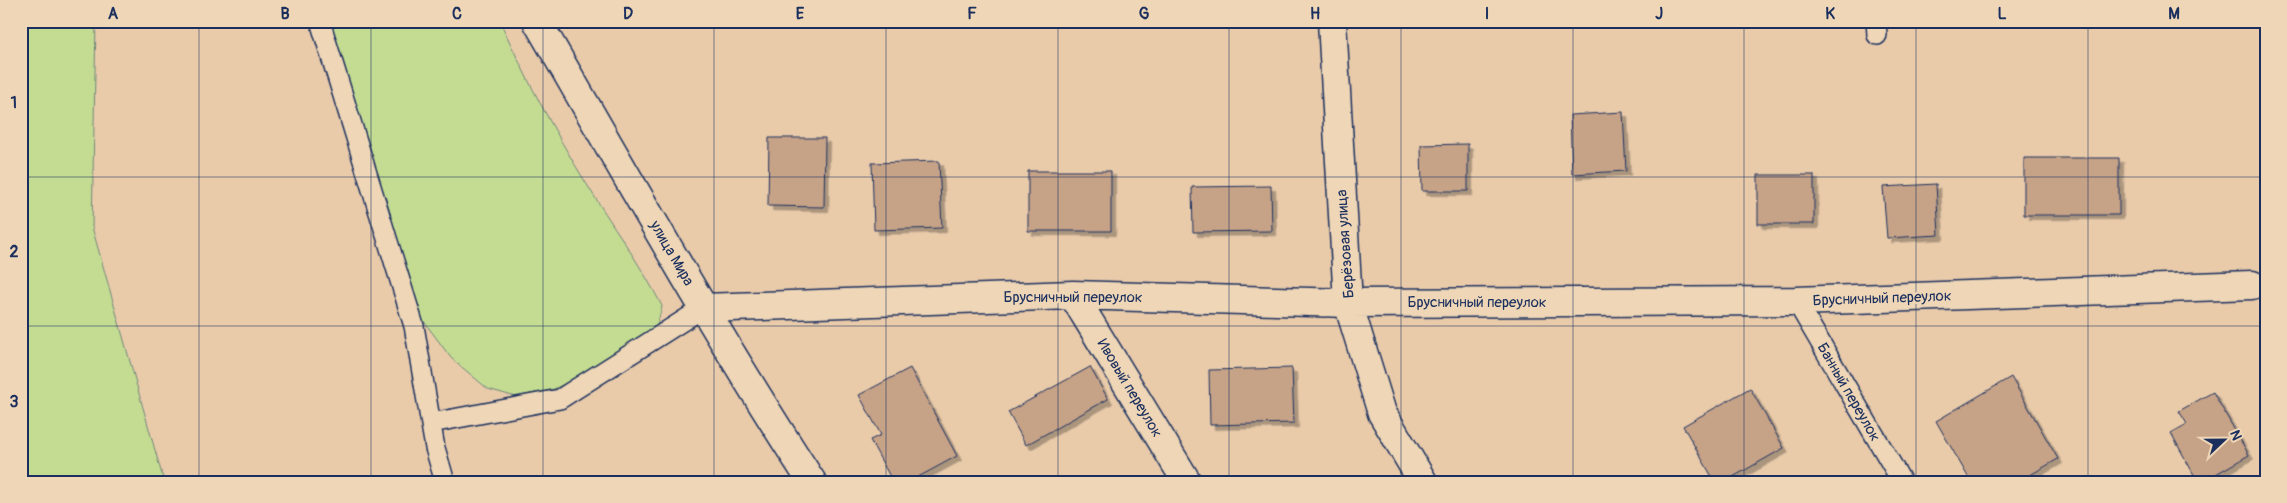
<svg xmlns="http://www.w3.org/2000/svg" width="2287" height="503" viewBox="0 0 2287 503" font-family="Pangolin,sans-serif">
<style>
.green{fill:#c4dc92;stroke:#708678}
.building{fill:#c6a287;stroke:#1b2f5e;filter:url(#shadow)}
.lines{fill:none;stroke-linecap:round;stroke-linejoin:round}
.lane-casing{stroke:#1b2f5e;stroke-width:22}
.street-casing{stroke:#1b2f5e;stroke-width:31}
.lane{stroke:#eed6b6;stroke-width:19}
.street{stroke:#eed6b6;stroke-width:28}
.grid{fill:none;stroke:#1b2f5e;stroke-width:1;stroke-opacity:0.55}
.labels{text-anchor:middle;stroke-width:4.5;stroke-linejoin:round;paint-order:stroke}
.street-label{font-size:15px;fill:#1b2f5e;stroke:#eed6b6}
.neatline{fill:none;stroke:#1b2f5e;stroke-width:2}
.grid-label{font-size:16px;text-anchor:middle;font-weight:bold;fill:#1b2f5e}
</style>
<defs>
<filter id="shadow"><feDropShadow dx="4.5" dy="4.5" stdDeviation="0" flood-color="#0004"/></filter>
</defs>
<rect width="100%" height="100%" fill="#e9cbaa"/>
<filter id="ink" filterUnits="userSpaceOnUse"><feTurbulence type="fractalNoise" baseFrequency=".02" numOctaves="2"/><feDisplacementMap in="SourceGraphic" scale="10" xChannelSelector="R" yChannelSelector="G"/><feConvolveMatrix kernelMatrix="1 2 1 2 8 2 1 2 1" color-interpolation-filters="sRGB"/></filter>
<g filter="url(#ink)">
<path class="green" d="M21,21h75l-4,206 72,255h-143z
M328,21h172c25,56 54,110 86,162 25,41 54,80 76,123l-5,20 -19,22 -84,41 -38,8 -28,-8 -37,-31 -31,-42z"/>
<path class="building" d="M1623,112l3,59 -54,3 -2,-59z
M769,138h56l-1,69 -56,-1z
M1468,144v47h-46l-1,-46z
M2024,158h95v57h-95z
M939,161l3,67 -68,2 -2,-67z
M1028,171h83v60h-83z
M1758,175h56v49h-56z
M1936,184l3,51 -52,3 -4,-51z
M1271,186l1,45 -79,1 -1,-45z
M1090,367l18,32 -82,46 -18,-33z
M910,368l47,88 -48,26h-16l-23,-42 11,-5 -22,-40z
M1292,368l2,55 -84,2 -1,-55z
M2011,377l47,82 -40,23h-47l-35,-61z
M1750,388l34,60 -60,34h-9l-32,-56z
M2213,392l36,63 -47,27h-4l-27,-49 16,-9 -8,-13z"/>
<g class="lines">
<g class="lane-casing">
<path id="lane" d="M320,21l94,305 21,122 10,34
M1876,21l1,14
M1796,301l106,181
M431,423l129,-24 143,-91"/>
</g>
<g class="street-casing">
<path id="street" d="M537,21c90,155 177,311 275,461
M1332,21l16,282 34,110 41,69
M1073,295l114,187
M703,308l370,-13 275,8 448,-2 456,-16"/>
</g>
<use href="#lane" class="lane"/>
<use href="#street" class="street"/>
</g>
</g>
<path class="grid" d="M199,21v461M371,21v461M543,21v461M714,21v461M886,21v461M1058,21v461M1229,21v461M1401,21v461M1573,21v461M1744,21v461M1916,21v461M2088,21v461M21,177h2245M21,326h2245"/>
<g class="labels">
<g class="street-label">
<text transform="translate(1345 244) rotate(-94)" y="5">Берёзовая улица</text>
<text transform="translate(672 253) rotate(60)" y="5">улица Мира</text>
<text x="1073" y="302">Брусничный переулок</text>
<text transform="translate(1882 298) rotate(-2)" y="5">Брусничный переулок</text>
<text x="1477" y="307">Брусничный переулок</text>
<text transform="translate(1130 388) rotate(59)" y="5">Ивовый переулок</text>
<text transform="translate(1849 392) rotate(60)" y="5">Банный переулок</text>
</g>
</g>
<rect width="2287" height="503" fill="none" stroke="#eed6b6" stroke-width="55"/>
<g transform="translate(2224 440) rotate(68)" stroke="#eed6b6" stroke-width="4" paint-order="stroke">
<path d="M0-4L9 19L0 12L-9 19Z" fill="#1b2f5e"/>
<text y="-8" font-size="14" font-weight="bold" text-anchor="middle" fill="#1b2f5e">N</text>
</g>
<rect x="28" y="28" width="2232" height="448" class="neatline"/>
<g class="grid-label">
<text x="113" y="19">A</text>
<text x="285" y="19">B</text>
<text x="457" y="19">C</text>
<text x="628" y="19">D</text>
<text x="800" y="19">E</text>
<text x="972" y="19">F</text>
<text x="1144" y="19">G</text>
<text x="1315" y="19">H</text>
<text x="1487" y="19">I</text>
<text x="1659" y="19">J</text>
<text x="1830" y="19">K</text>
<text x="2002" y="19">L</text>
<text x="2174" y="19">M</text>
<text x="14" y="108">1</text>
<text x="14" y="257">2</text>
<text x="14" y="407">3</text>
</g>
</svg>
